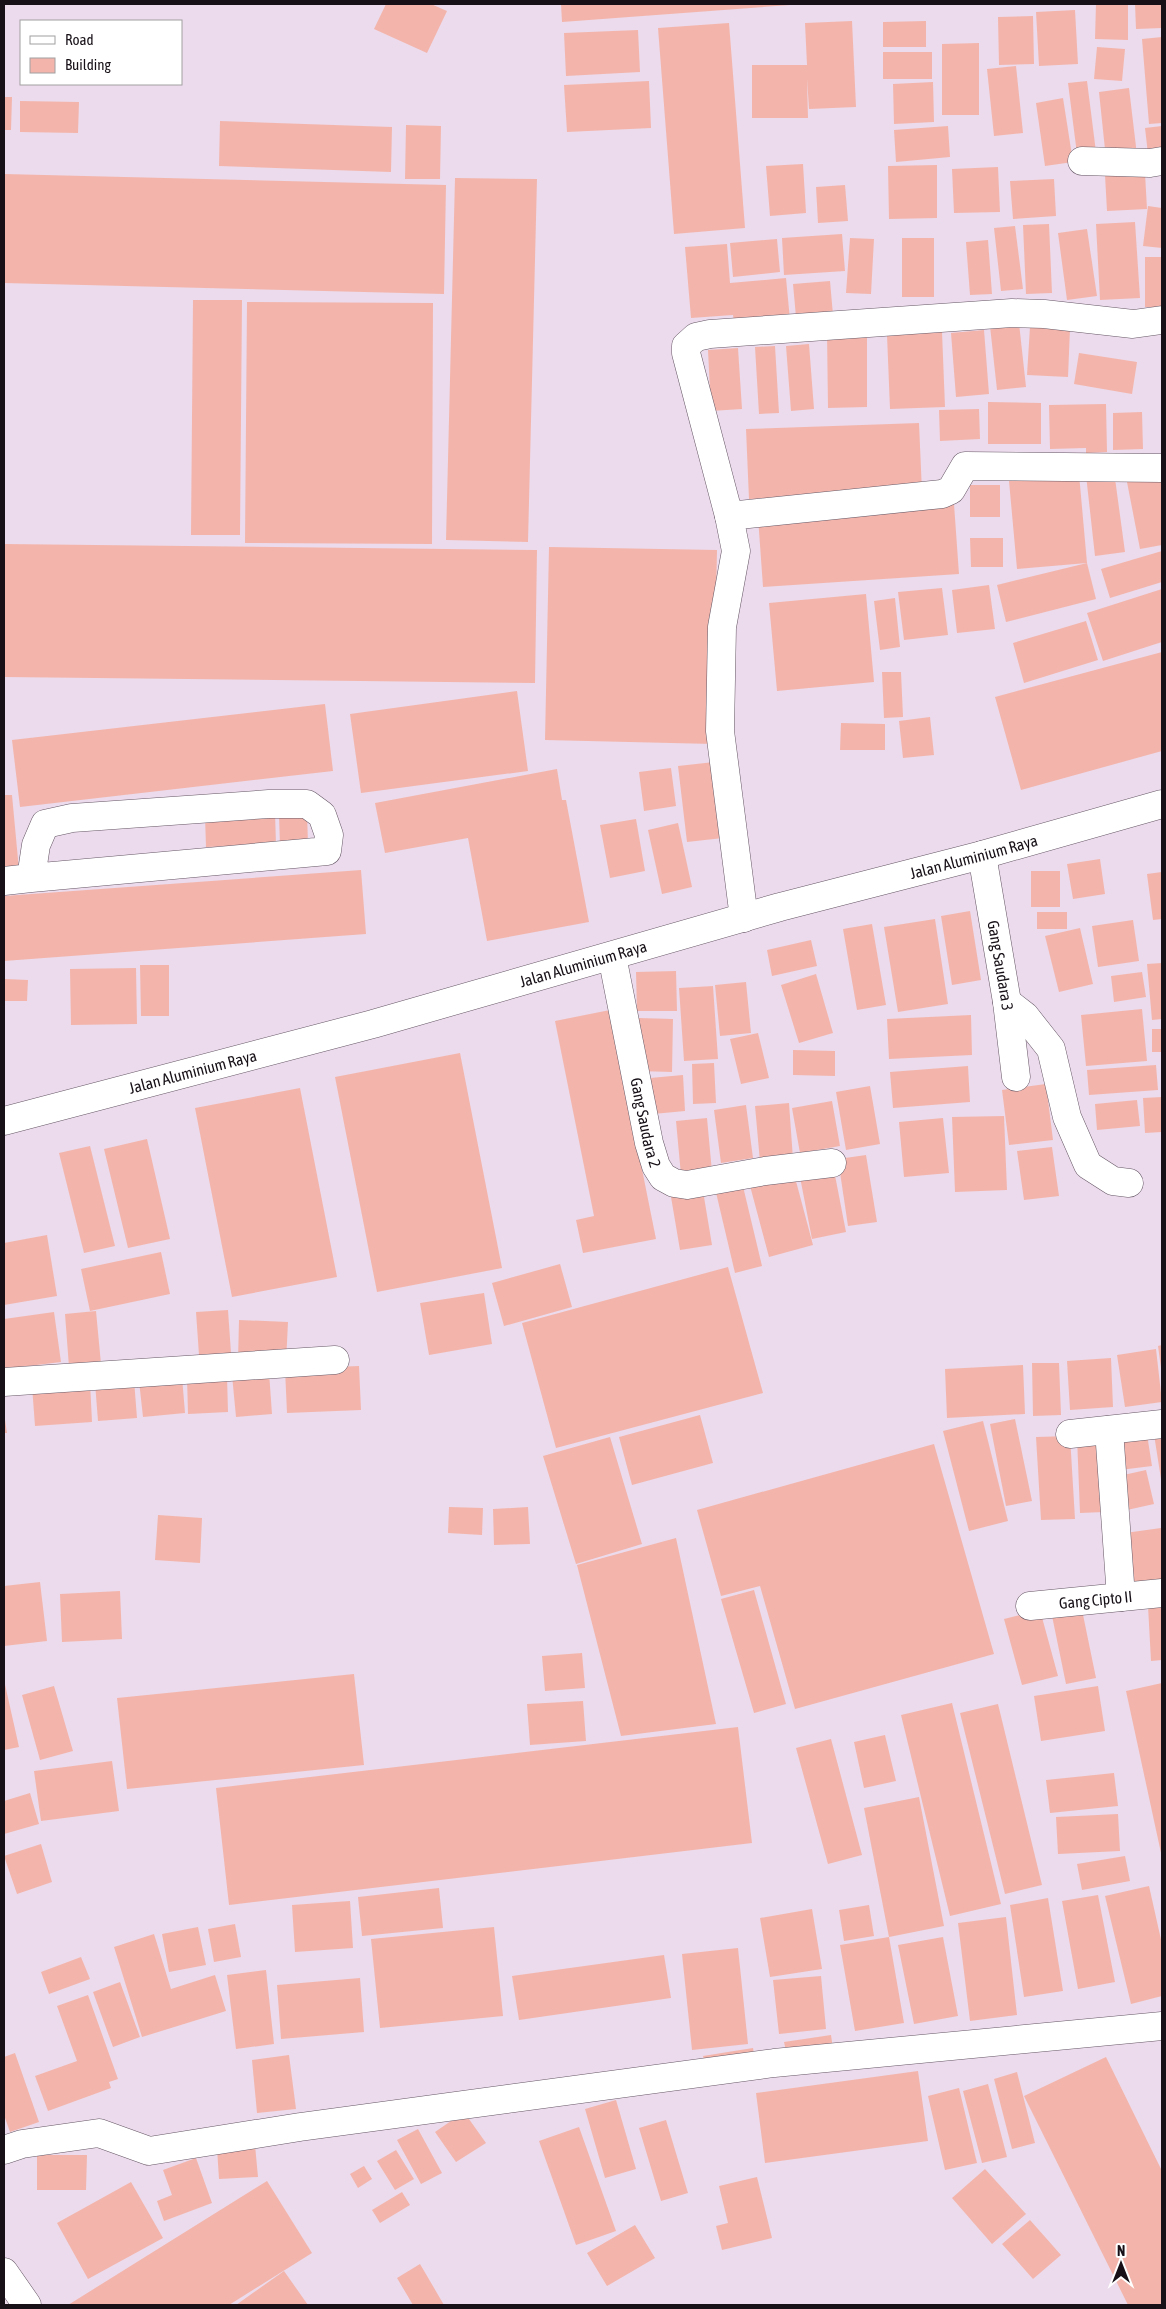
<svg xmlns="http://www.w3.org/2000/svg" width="1166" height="2309" viewBox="0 0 1166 2309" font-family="'Asap Condensed',sans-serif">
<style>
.building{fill:#f3b5ab}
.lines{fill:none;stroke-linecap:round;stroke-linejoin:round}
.street-casing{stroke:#655765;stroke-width:29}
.secondary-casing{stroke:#655765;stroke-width:29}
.highway-casing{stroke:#655765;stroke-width:29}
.street{stroke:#fff;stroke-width:28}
.secondary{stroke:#fff;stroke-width:28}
.highway{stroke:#fff;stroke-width:28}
.labels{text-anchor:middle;stroke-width:5;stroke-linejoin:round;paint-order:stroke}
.street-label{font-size:16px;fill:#171117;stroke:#fff}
</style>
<rect width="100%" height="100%" fill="#ecdbec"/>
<path class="building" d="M386,4h45l16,7 -20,42 -53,-24z
M561,4h229v1l-228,17z
M1096,4l32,1v35l-33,-1z
M1135,4h27v24l-26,1z
M1075,10l3,54 -39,2 -3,-54z
M1033,16l1,48 -35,1 -1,-48z
M852,21l4,86 -47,2 -2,-31 1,40h-56v-53h55l-2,-42z
M926,21v26h-43v-25z
M729,23l16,205 -71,6 -16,-206z
M638,30l2,42 -74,4 -2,-43z
M1162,37v86l-13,1 -7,-85z
M979,43v72h-37v-71z
M1097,47l28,2 -3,32 -28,-2z
M883,52h49v27h-49z
M1016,66l7,67 -29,3 -7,-67z
M649,81l2,47 -84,4 -3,-47z
M1087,81l9,71 -19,2 -9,-71z
M933,82l1,40 -40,2 -1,-40z
M1129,88l8,67 -31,4 -7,-67z
M4,97h8l-1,33h-7z
M1063,98l10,64 -28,4 -9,-63z
M20,101l59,1 -1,31 -58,-1z
M220,121l172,6 -1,45 -172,-6z
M406,125l35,1 -1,53h-35z
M948,126l2,31 -54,5 -2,-32z
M1162,126v26l-14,2 -3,-26z
M803,164l3,49 -36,3 -4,-50z
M937,165v53l-48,1 -1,-53z
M998,167l2,45 -46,1 -2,-44z
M1145,173l2,36 -40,2 -2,-36z
M4,174l442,11 -2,109 -440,-11z
M455,178l82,1 -9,363 -82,-2z
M1054,179l2,37 -43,3 -3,-38z
M845,185l3,36 -30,2 -2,-36z
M1148,206l14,2v40l-19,-2z
M1135,222l5,76 -40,2 -4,-76z
M1049,224l3,69 -26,1 -3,-69z
M1015,226l8,63 -22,2 -7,-63z
M1087,229l10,67 -30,4 -9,-67z
M842,234l3,37 -61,4 -2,-37z
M850,238l24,1 -3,55 -25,-1z
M902,238h32v59h-32z
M777,239l3,33 -47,5 -3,-34z
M988,240l4,54 -22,1 -4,-53z
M727,244l3,39 56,-5 4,42 -56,4 -1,-9 -42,3 -6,-71z
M1145,257h17v50h-17z
M830,281l3,34 -37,2 -3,-33z
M193,300h49l-2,235h-49z
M247,302l186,1 -1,241 -187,-1z
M1019,323l7,64 -29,3 -7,-64z
M1030,327l40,2 -2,48 -41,-2z
M984,330l5,64 -33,3 -5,-64z
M827,332h40v75l-39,1z
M942,332l3,75 -55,2 -3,-74z
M809,344l5,65 -23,2 -5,-65z
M775,346l4,67 -20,1 -4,-67z
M738,348l4,61 -31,2 -3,-61z
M1079,353l58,9 -5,32 -58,-10z
M988,402l53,1v41h-53z
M1106,404l1,48 -21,1v-5l-36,1 -1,-44z
M979,409l1,30 -40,2 -1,-31z
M1142,412l1,37 -30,1v-37z
M919,423l3,69 -173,7 -3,-70z
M1114,471l11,81 -30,4 -9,-81z
M1079,474l8,89 9,36 -90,23 -9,-37 90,-22 -70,6 -8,-88z
M1162,475v70l-22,4 -13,-67z
M970,485h30v32h-30z
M954,504l5,70 -196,13 -5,-70z
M970,538h33v29h-32z
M4,544l533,6 -2,133 -531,-6z
M549,547l168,3 -4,194 -168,-4z
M1162,551v31l-52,16 -9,-29z
M989,585l6,44 -38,4 -5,-43z
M942,588l6,47 -44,5 -6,-48z
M1162,589v53l-59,19 -16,-48z
M866,594l8,88 -97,9 -8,-88z
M895,598l5,49 -20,3 -6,-49z
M1086,621l12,39 -74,23 -11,-40z
M1162,652v99l-141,39 -26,-93z
M882,672h19l2,45 -19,1z
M517,691l11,80 -167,22 -11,-79z
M325,704l8,67 -313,36 -8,-67z
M930,717l4,38 -31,3 -4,-37z
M841,723l44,1v26h-45z
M714,762l9,76 -36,4 -9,-76z
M671,768l5,38 -32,5 -5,-39z
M557,769l5,31h4l23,122 -102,19 -19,-103 -83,15 -10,-50z
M4,795h8l7,75 -15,1z
M275,813l1,32 -70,2 -1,-31z
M307,813l1,31 -28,1 -1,-30z
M636,819l9,52 -35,7 -10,-53z
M678,823l14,64 -30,7 -14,-64z
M1100,859l5,35 -32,5 -6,-35z
M361,870l5,64 -362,27v-65z
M1031,871h29v36h-29z
M1162,872v47l-9,1 -6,-46z
M970,911l11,69 -29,5 -11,-69z
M1037,912h30v17h-30z
M935,919l13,85 -50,8 -14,-85z
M1133,920l6,41 -41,6 -6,-41z
M872,924l14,81 -29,5 -14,-81z
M1080,928l13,56 -34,8 -14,-56z
M811,940l6,26 -45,10 -5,-26z
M1162,963v56l-10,1 -5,-56z
M140,965h29v51h-28z
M136,968l1,56 -66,1 -1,-56z
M676,971l1,40h-40l-1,-39z
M1142,972l4,25 -32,5 -3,-26z
M816,974l17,59 -34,10 -18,-58z
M5,979l23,1 -1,21h-22z
M746,982l5,51 -31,3 -5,-51z
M713,986l5,73 -34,2 -5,-73z
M1142,1009l5,52 -61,5 -5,-51z
M610,1010l46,229 -73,14 -7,-33 18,-4 -39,-195z
M971,1015l1,40 -83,4 -2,-40z
M639,1018l34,1 -1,53 -34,-1z
M1152,1029h10v23h-10z
M758,1033l11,45 -28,6 -11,-45z
M793,1050l42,1v25l-42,-1z
M460,1053l42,215 -125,24 -42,-215z
M714,1063l2,40 -23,1 -1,-40z
M1156,1065l2,25 -69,5 -2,-25z
M968,1066l2,36 -77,6 -3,-36z
M683,1075l2,36 -32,3 -3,-36z
M1046,1084l7,56 -44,5 -7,-55z
M870,1086l10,58 -34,6 -10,-58z
M300,1088l37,189 -105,20 -37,-189z
M1162,1097v35l-17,1 -2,-35z
M1137,1100l3,26 -43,4 -2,-26z
M832,1101l8,45 -40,7 -8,-45z
M789,1103l4,56 -33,3 -5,-56z
M746,1105l7,53 -32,5 -7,-53z
M1004,1116l3,74 -52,2 -3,-75z
M707,1118l5,54 -31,3 -5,-54z
M943,1118l6,55 -45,4 -5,-55z
M147,1139l23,100 -42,9 -24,-99z
M90,1146l25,100 -31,7 -25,-100z
M1052,1147l7,49 -35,4 -7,-49z
M866,1155l11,67 -29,4 -10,-67z
M833,1165l13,67 -34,7 -13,-67z
M793,1170l20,75 -44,12 -20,-75z
M741,1178l21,88 -27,7 -21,-89z
M702,1185l10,60 -32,5 -10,-59z
M47,1235l10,61 -53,9v-62z
M161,1252l9,42 -80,17 -9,-42z
M560,1264l12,43 -68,19 -12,-43z
M728,1267l35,126 -207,55 -34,-125z
M484,1293l8,51 -63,11 -9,-52z
M228,1310l3,43 -32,2 -3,-43z
M96,1311l5,53 -32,3 -4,-53z
M54,1312l7,50 -57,7v-50z
M239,1320l49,2 -2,41 -48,-2z
M1162,1345v23h-1l-3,-22z
M1156,1349l6,53 -37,5 -8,-52z
M1111,1358l2,49 -43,3 -3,-49z
M1032,1363h27l2,52 -28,1z
M1023,1365l2,49 -78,4 -2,-49z
M359,1366l2,44 -74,3 -2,-44z
M269,1372l3,42 -36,3 -4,-42z
M227,1376l1,36 -40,2 -1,-37z
M182,1377l3,36 -42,4 -4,-36z
M134,1380l3,38 -39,3 -3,-38z
M90,1382l2,40 -57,4 -3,-40z
M4,1413l3,20h-3z
M700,1415l13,48 -81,22 -13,-48z
M1015,1419l17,82 -26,5 -16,-82z
M983,1421l25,100 -39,10 -26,-100z
M1162,1427v52h-1l-8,-51z
M1146,1428l6,38 -32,4 -6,-37z
M1070,1436l5,83 -34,1 -5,-83z
M610,1437l32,107 -66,20 -33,-108z
M1077,1437h25l2,75 -24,1z
M934,1444l60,210 -199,55 -35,-123 -39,10 -24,-86z
M1146,1470l8,34 -27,6 -8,-34z
M449,1507l34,1 -1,27 -34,-2z
M528,1507l2,37 -36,1 -1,-36z
M158,1515l44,3 -2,45 -45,-3z
M1161,1528l1,51 -29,4 -8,-50z
M676,1538l40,186 -95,12 -44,-171z
M40,1582l7,59 -43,5v-60z
M754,1590l32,114 -32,9 -33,-114z
M120,1591l2,48 -60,3 -2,-48z
M1081,1605l15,73 -30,6 -15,-73z
M1162,1605v55l-11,1 -3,-55z
M1040,1610l18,66 -36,9 -18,-66z
M582,1653l3,35 -40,3 -3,-35z
M354,1674l10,91 -237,24 -10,-91z
M4,1680l15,67 -15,3z
M1162,1683v170h-1l-35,-162z
M54,1686l19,65 -33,9 -18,-65z
M1098,1686l7,45 -64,10 -7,-45z
M583,1701l3,40 -56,4 -3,-41z
M952,1703l49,201 -51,12 -49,-201z
M998,1704l44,181 -37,9 -45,-181z
M738,1727l14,116 -523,62 -13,-117z
M885,1735l11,46 -32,7 -10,-46z
M831,1739l31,116 -34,9 -32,-116z
M112,1761l7,50 -78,10 -7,-50z
M1114,1773l4,33 -68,7 -4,-33z
M30,1793l9,31 -35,10v-33z
M919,1797l25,129 -55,11 15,86 -49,8 -15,-86 49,-8 -25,-129z
M1118,1814l2,37 -62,3 -2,-37z
M41,1844l11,38 -35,12 -13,-38z
M1125,1856l5,25 -48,9 -5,-26z
M1149,1886l13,58v52l-31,8 -26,-108z
M439,1888l4,40 -81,8 -4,-39z
M1098,1895l17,87 -37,7 -16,-88z
M1048,1898l15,93 -39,6 -14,-92z
M350,1901l3,47 -58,4 -3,-47z
M869,1905l5,31 -30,5 -5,-31z
M812,1909l10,60 -52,8 -10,-59z
M1006,1917l11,98 -47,6 -12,-98z
M235,1924l6,33 -27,5 -6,-33z
M198,1927l8,38 -37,7 -7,-38z
M494,1927l9,89 -123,12 -9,-89z
M154,1934l17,55 44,-14 11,36 -84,26 -28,-90z
M943,1937l15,79 -44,8 -16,-79z
M738,1948l10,96 -56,6 -10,-96z
M664,1955l7,43 -152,22 -7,-44z
M81,1957l9,22 -41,15 -8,-22z
M266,1970l8,74 -38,5 -9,-74z
M821,1976l5,53 -47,5 -6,-54z
M360,1978l4,54 -83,7 -4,-54z
M120,1982l20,55 -27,10 -20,-55z
M88,1995l30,84 -9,3 2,6 -63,23 -13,-35 42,-15 -20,-55z
M831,2035l2,14 -46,7 -3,-14z
M753,2048l2,12 -49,8 -3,-12z
M15,2053l24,69 -29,10 -6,-17v-58z
M289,2055l7,54 -39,4 -5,-53z
M1106,2057l56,114v134h-34l-104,-209z
M918,2071l10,70 -163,22 -9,-70z
M1017,2072l18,71 -23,6 -18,-70z
M988,2084l19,73 -25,6 -19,-72z
M959,2088l18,75 -32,7 -17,-74z
M616,2100l20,69 -31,9 -20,-69z
M464,2112l22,31 -30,19 -21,-30z
M666,2120l22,73 -27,8 -22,-73z
M579,2127l37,104 -40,14 -37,-104z
M418,2129l24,44 -21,11 -24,-44z
M255,2145l3,32 -39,2 -2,-31z
M396,2150l18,29 -19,11 -18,-29z
M37,2155h50l-1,35h-49z
M196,2158l16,45 -48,18 -7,-20 15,-6 -9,-25z
M364,2166l8,13 -14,9 -8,-14z
M985,2169l41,45 -34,30 -40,-46z
M757,2177l15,61 -50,12 -6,-24 12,-3 -9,-37z
M267,2181l45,72 -83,52h-161z
M131,2182l32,56 -75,41 -31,-56z
M402,2192l8,13 -30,18 -8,-13z
M1030,2220l31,35 -28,24 -31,-35z
M635,2225l20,33 -48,28 -20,-33z
M420,2264l24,41h-31l-16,-27z
M284,2271l24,34h-72z"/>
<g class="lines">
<g class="street-casing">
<g id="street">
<path d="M1082,161l68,2 12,-2"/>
<path d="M1162,320l-29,4 -89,-10 -32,-1 -302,21 -14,3 -10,9v7l43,163 213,-22 9,-4 14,-24 197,2"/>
<path d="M729,516l7,35 -14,76 -2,104 24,187"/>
<path id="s1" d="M982,855l25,147 9,75"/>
<path d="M4,881l27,-3 296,-27 2,-16 -7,-20 -15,-11h-38l-197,14 -27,6 -9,21 -5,33"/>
<path id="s2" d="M612,956l37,187 7,23 7,11 11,6 13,2 78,-14 67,-8"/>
<path d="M1007,1002l18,14 26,33 16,68 21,48 25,16 16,2"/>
<path d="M4,1382l331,-22"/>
<path d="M1109,1430l12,167"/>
<path d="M1070,1434l92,-10"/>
<path id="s3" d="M1030,1606l132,-13"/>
<path d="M4,2150l18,-6 77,-11 50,18 151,-24 474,-64 388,-37"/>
</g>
</g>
<g class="secondary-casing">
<g id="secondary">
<path id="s4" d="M4,1121l369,-97 407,-117 202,-52 180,-51"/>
</g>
</g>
<g class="highway-casing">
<path id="highway" d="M4,2272l23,33"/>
</g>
<use href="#street" class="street"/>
<use href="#secondary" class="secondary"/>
<use href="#highway" class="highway"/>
</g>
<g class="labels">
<g class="street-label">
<text dy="6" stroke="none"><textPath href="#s4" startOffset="1005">Jalan Aluminium Raya</textPath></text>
<text dy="6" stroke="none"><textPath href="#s4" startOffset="600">Jalan Aluminium Raya</textPath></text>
<text dy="6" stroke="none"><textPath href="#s1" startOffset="112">Gang Saudara 3</textPath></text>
<text dy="6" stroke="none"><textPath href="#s4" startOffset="195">Jalan Aluminium Raya</textPath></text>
<text dy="6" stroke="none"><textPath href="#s2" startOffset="170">Gang Saudara 2</textPath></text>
<text dy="6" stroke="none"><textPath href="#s3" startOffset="66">Gang Cipto II</textPath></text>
</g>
</g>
<rect width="1166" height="2309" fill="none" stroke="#171117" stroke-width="10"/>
<rect x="20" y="20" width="162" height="65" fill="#ffffff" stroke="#a2a0a2"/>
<rect x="30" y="36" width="25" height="8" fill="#ffffff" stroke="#a2a0a2"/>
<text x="65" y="45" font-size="15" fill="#171117">Road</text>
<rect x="30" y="58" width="25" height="15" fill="#f3b5ab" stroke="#a2a0a2"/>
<text x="65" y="70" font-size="15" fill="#171117">Building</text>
<g transform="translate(1121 2264)" stroke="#ffffff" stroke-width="4" paint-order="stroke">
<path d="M0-4L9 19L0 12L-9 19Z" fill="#171117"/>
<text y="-8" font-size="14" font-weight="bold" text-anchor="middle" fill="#171117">N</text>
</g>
</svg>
